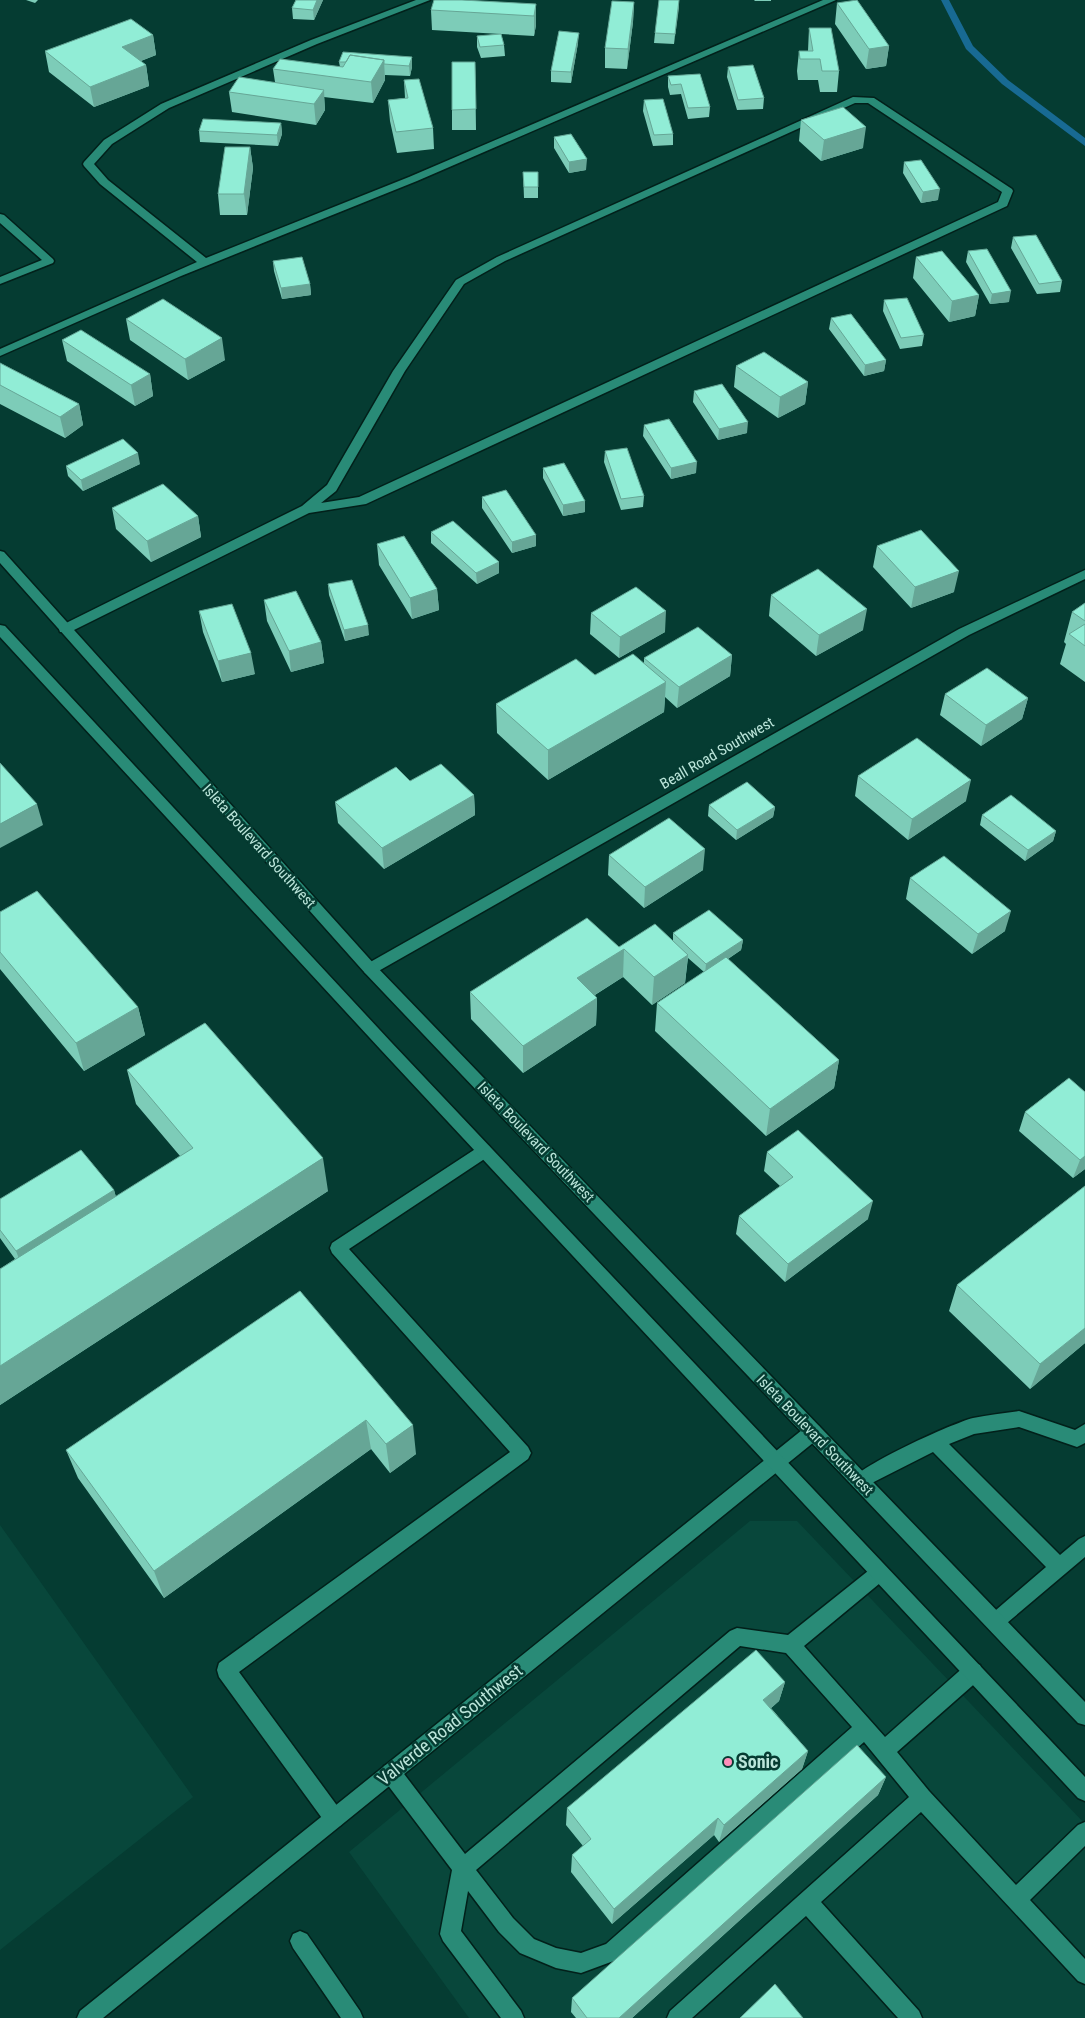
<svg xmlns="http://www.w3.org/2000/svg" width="1085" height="2018" viewBox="0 0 1085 2018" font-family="'Roboto Condensed',sans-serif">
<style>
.built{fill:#08473b}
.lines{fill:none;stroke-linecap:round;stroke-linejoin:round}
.stream{fill:#186a93;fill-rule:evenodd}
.lane-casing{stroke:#02201a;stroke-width:3}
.street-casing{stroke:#02201a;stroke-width:3}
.secondary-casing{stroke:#02201a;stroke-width:3}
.lane{fill:#298b77;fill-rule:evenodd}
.street{fill:#298b77;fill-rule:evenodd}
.secondary{fill:#298b77;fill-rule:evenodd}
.wall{fill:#7dccb8}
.shaded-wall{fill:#66a696}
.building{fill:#91edd6;stroke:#66a696}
.poi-dot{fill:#ff8eba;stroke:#053c32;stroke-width:2}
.labels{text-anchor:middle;stroke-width:5;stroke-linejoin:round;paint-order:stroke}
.street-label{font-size:15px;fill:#bbe5da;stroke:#053c32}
.near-street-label{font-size:18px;fill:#bbe5da;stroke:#053c32}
.near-poi-label{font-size:18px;font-weight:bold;fill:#bbe5da;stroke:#053c32;text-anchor:start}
</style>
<rect width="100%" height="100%" fill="#053c32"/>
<path class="built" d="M750,1521h47l288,303v194h-616l-120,-166z
M0,1525l193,272 -193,153z"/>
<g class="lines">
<path class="stream" d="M941,0h8l24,46 35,34 77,58v8l-83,-62 -36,-35z"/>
<g class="lane-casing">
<path id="lane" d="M416,0h14l-113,44 -148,64 -57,36 -18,20 14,16 98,78 203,-81 414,-177h13l-419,181 -236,95 -181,80v-7l197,-87 -97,-78 -16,-18 -1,-2 1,-2 20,-22 57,-36 150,-64z
M853,97l21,1 138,91 1,2 -6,15 -641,298 -57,9 -239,119h-10l-1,-3 1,-3 242,-120 25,-21 66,-114 63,-91 41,-23zM855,103h13l134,89 -4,10 -639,295 -38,6 15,-12 69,-120 59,-87 41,-23z
M0,214l4,1 49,44 1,2 -1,2 -53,21v-7l42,-17 -42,-37z
M483,1144l6,2 2,5 -2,5 -140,93 179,198 3,6 -3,6 -289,213 102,139 3,7 -3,7 -7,3 -7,-3 -108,-148 -2,-7 2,-7 291,-211 -178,-199 -2,-5 2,-5z
M1019,1411l56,19 10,-6v19l-8,4 -58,-20 -45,7 -25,10 111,111 19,-16 6,-3v21l-84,71 -6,3 -6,-3 -3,-6 3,-6 57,-49 -113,-115 -73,37 -6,-2 -3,-6c7,-15 102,-58 122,-63 15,-3 31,-5 46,-7z
M879,1564l6,3 3,6 -3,6 -81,67 81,91 81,-72 7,-2 7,2 2,7 -2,7 -83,73 32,39 87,94 62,-60 7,-3v24l-55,54 55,59v25l-7,-3 -157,-169 -100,90 98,109 3,7h-24l-92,-102 -114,102h-25l3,-7 239,-214 -45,-55 -245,217 -38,14 -25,-5 -36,-15 -21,-21 -31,-41 -7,40 60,80 3,7h-23l-58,-77 -3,-7 12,-64 -68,-90 -3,-7 3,-7 7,-3 7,3 67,88 265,-223 7,-3 51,7 85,-68zM740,1646l46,7 66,74 -246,217 -25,9 -25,-5 -22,-9 -21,-21 -37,-48z
M300,1931l7,3 53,77 3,7h-22l-48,-70 -3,-7 3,-7z"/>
</g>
<g class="street-casing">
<path id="street" d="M1085,570v9l-116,56 -594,338 -5,2 -5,-2 -2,-4 2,-4 594,-336z
M813,1424l6,2 3,6 -3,6 -716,580h-26l3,-7 727,-585z"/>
</g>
<g class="secondary-casing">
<path id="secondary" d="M0,551l4,1 371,413 710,737v23l-7,-2 -713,-750 -365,-410z
M0,625l5,1 386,416 694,735v24l-7,-3 -697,-748 -381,-413z"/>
</g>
<use href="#lane" class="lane"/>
<use href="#street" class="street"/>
<use href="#secondary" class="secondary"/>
</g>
<path class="wall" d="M26,0h12l-3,3z
M296,0h27l-9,20 -21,-1 -1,-11z
M679,0l-5,44 -20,-1 1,-10z
M754,0h17v1h-16z
M634,2l-1,20 -6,47 -22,-1v-20z
M837,3l52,43 -3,20 -20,3 -31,-45z
M536,4v21l-2,11 -33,-2 3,11 1,11 -24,2 -4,-11v-11l23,-2 -68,-4 -1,-20z
M809,28l30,43 -2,21h-17l-2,-12h-20l-1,-9 2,-20h9z
M153,35l3,20 -15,6 5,4 3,21 -55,21 -45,-35 -4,-21z
M578,43l-7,40 -20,-1v-11z
M412,57v10l-2,9 -25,-1v5l-12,23 -49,-6 1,13 -9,15 -84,-13 -3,-20 46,-10 -2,-13 67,-2 -1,-5z
M475,62l1,68h-24v-20z
M728,67l36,31 -1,11 -26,1 -10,-33z
M700,74l10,33 -1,10 -21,2 -7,-25 -11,1 -2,-8v-11z
M404,80l29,48 1,21 -37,4 -7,-32 -2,-21 17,-2z
M644,100l29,34v11l-20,1 -10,-35z
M801,120l62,28 -42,13 -22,-20z
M281,123l1,11 -4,12 -78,-4 -1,-11z
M554,137l32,33 -17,3 -15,-25z
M250,147l3,21 -6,47h-27l-2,-21z
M904,162l34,38 -17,3 -18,-30z
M523,172l15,15v11h-14z
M1013,237l49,44 -2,11 -23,2 -26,-46z
M968,251l41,51 -19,2 -24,-42z
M916,257l63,38 -4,21 -26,6 -36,-44z
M273,261l37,23 1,11 -29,4 -8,-28z
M884,300l40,35 -2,11 -22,3 -17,-38z
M831,318l55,42 -2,11 -20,5 -35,-47z
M126,319l99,41 -37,20 -58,-40z
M62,340l88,34 3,22 -18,10 -68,-45z
M0,363l79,41 4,21 -18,13 -65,-34z
M736,366l72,16 -3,22 -27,14 -44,-31z
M694,391l53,42 -29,7 -25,-38z
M644,425l52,48 -25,6 -28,-43z
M605,451l39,45 -1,11 -22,3 -17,-48z
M140,464l-57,27 -15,-15 -2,-10z
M543,468l42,33v11l-22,4 -20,-38z
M482,497l54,49 -24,7 -30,-45z
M112,508l86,8 3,21 -50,25 -35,-33z
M431,532l68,30v11l-22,11 -46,-41z
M377,544l60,45 2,21 -27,9 -33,-54z
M877,546l77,46 -43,16 -38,-41z
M328,584l41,51 -24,6 -16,-46z
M771,595l92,35 -47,26 -47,-40z
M264,600l57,42 3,21 -33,9 -24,-51z
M1085,603v79l-25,-18 6,-20 -2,-2 8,-30z
M199,611l56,63 -33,8 -19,-50z
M591,613l74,19 -46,26 -29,-24z
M732,655l-2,21 -53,32 -12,-11 -1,15 -116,68 -51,-47 -1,-29 99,-29 49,-12v-5z
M945,694l83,4 -6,21 -41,27 -41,-31z
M858,776l108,25 -58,39 -53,-44z
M410,781l64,14 1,20 -91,54 -46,-46 -3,-21z
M709,805l66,2 -2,10 -37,23 -28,-24z
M982,815l74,16 -3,10 -28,20 -45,-36z
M609,855l94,15 -59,38 -36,-33z
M910,878l95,53 -33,23 -66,-55z
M0,912l138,95 7,28 -61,36 -84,-102z
M673,933l70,7 -2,10 -13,9 111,101 -5,28 -68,48 -111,-105 2,-28 47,-31 -16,-14 -3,25 -33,22 -29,-28 -28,18 2,3 -1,27 -73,48 -52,-54 -1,-27 149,-45 54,-6z
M127,1070l201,121 -328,214v-136l15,-10 -15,-21v-39l114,-9 2,7 64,-41 -44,-52z
M1069,1078l16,91 -12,9 -54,-47 6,-19z
M767,1152l101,67 -83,63 -49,-48 3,-18 41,-30 -16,-15z
M1085,1186v157l-55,46 -81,-78 8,-26z
M300,1291l116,163 -26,19 -19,-24 -207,149 -86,-120 -12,-28z
M785,1682l-6,19 -8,7 37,43 -6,18 -83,73 -5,-7 -102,89 -41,-52 1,-17 11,-9 -17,-21 1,-17z
M886,1777l-8,18 -246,223h-56l-5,-6 1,-14z"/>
<path class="shaded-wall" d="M317,0h6l-9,20 -1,-10z
M679,0v8l-5,36 1,-10z
M634,2l-1,20 -6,47 1,-20z
M536,4v21l-2,11v-20z
M579,33l-1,10 -7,40v-11z
M153,35l3,20 -31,12 -3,-20z
M889,46l-3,20 -20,3 3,-20z
M412,57v10l-2,9 -1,-10z
M384,60l1,20 -12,23 -2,-21z
M146,65l3,21 -55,21 -4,-20z
M324,90l1,20 -9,15 -2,-21z
M281,123l1,11 -4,12 -1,-11z
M866,127l-3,21 -42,13 3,-21z
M250,147l3,21 -6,47 -3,-21z
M587,159l-1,11 -17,3v-11z
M940,189l-2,11 -17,3 2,-11z
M310,284l1,11 -29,4 -1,-11z
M1011,291l-2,11 -19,2 2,-10z
M979,295l-4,21 -26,6 3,-21z
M222,338l3,22 -37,20 -3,-21z
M886,360l-2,11 -20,5 1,-11z
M150,374l3,22 -18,10 -4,-21z
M808,382l-3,22 -27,14 2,-21z
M79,404l4,21 -18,13 -5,-21z
M748,422l-1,11 -29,7 1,-11z
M138,453l2,11 -57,27 -2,-11z
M697,462l-1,11 -25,6v-11z
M585,501v11l-22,4v-11z
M198,516l3,21 -50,25 -4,-21z
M536,535v11l-24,7v-11z
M499,562v11l-22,11 -1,-11z
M959,571l-5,21 -43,16 4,-21z
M437,589l2,21 -27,9 -2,-21z
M867,609l-4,21 -47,26 3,-21z
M666,611l-1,21 -46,26 1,-21z
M368,625l1,10 -24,6 -1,-11z
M321,642l3,21 -33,9 -2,-21z
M251,653l4,21 -33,8 -4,-21z
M732,655l-2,21 -53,32 2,-21z
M666,682l-2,30 -116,68v-30z
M1028,698l-6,21 -41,27 5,-21z
M971,780l-5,21 -58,39 4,-21z
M474,795l1,20 -91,54 -2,-21z
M37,804l6,21 -43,23v-24z
M775,807l-2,10 -37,23 1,-10z
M1056,831l-3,10 -28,20 3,-11z
M705,849l-2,21 -59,38 1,-21z
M1011,911l-6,20 -33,23 6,-20z
M743,940l-2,10 -36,24 1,-10z
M624,949l-1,28 -46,29v-28z
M688,955l-3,28 -33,22 2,-28z
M597,998l-1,27 -73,48v-27z
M138,1007l7,28 -61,36 -8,-28z
M839,1060l-5,28 -68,48 4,-27z
M1085,1156v13l-12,9 7,-18z
M323,1158l5,33 -328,214v-39z
M114,1190l5,19 -96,60 -7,-18z
M873,1201l-5,18 -83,63 3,-18z
M1085,1328v15l-55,46 10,-25z
M366,1420l5,29 -207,149 -10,-27z
M413,1425l3,29 -26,19 -4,-29z
M785,1682l-6,19 -20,18 4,-19z
M808,1751l-6,18 -83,73 5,-17z
M886,1777l-8,18 -246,223h-13z
M718,1818l-4,17 -102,89 2,-15z"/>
<path class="building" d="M296,0h21l-4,10 -21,-2z
M434,0h28l74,4 -2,12 -103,-6z
M659,0h20l-4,34 -20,-1z
M857,0l32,46 -20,3 -32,-46z
M612,1l22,1 -6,47 -23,-1z
M131,19l22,16 -31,12 24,18 -56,22 -45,-36z
M809,28h22l8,43h-17l-2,-12h-20l-1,-8h14z
M559,31l20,2 -8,39 -20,-1z
M501,34l3,11 -24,2 -3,-11z
M343,52l69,5 -3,9 -25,-2v-4l-34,-5 -4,7h-7z
M350,55l34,5 -13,22 -98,-13 7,-10 63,8z
M452,62h23l1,47 -24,1z
M753,65l11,33 -26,2 -10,-33z
M700,74l10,33 -22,1 -7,-24 -10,1 -3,-9z
M239,77l85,13 -10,14 -85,-12z
M419,79l14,49 -37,4 -8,-32 20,-2 -4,-18z
M663,99l10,35 -19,1 -10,-35z
M843,107l23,20 -42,13 -23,-20z
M203,119l78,4 -4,12 -78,-4z
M571,134l16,25 -18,3 -15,-25z
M225,147h25l-6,47h-26z
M921,160l19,29 -17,3 -19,-30z
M523,172h15v15h-14z
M1036,235l26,46 -23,3 -26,-47z
M987,249l24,42 -19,3 -24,-43z
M942,251l37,44 -27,6 -36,-44z
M302,257l8,27 -29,4 -8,-27z
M907,298l17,37 -23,3 -17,-38z
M163,299l59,39 -37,21 -59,-40z
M851,314l35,46 -21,5 -34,-47z
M81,330l69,44 -19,11 -69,-45z
M764,352l44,30 -28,15 -44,-31z
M0,363l79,41 -19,13 -60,-32z
M722,384l26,38 -29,7 -25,-38z
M669,419l28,43 -26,6 -27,-43z
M123,439l15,14 -57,27 -15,-14z
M627,448l17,48 -23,3 -16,-48z
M564,463l21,38 -22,4 -20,-37z
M163,484l35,32 -51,25 -35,-33z
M506,490l30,45 -24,7 -30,-45z
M453,521l46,41 -23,11 -45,-41z
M921,530l38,41 -44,16 -38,-41z
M404,536l33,53 -27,9 -33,-54z
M818,569l49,40 -48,26 -48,-40z
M352,580l16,45 -24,5 -16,-46z
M636,587l30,24 -46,26 -29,-24z
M296,591l25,51 -32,9 -25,-51z
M1085,603v18l-13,-9z
M232,604l19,49 -33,8 -19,-50z
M1085,624v22l-16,-12z
M698,627l34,28 -53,32 -35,-29z
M633,654l33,28 -118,68 -52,-46 80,-45 19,16z
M987,668l41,30 -42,27 -41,-31z
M917,738l54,42 -59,39 -54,-43z
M0,763l37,41 -37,20z
M441,764l33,31 -92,53 -47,-46 61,-35 14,14z
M747,782l28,25 -38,23 -28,-25z
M1011,795l45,36 -28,19 -46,-35z
M669,818l36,31 -60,38 -36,-32z
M944,856l67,55 -33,23 -68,-56z
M37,891l101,116 -62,36 -76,-91v-40z
M709,910l34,30 -37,24 -33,-31z
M587,918l32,29 36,-23 33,31 -34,22 -30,-28 -47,29 20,20 -74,48 -53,-54z
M726,957l113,103 -69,49 -113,-106z
M205,1023l118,135 -323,208v-97l193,-121 -66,-78z
M1069,1078l16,14v64l-5,4 -55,-48z
M798,1130l75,71 -85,63 -49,-48 54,-39 -26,-25z
M81,1150l33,40 -98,61 -16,-21v-31z
M1085,1186v142l-45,36 -83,-79z
M300,1291l113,134 -27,19 -20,-24 -212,151 -88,-121z
M756,1650l29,32 -22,18 45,51 -84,74 -6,-7 -104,91 -42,-54 19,-16 -24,-31z
M857,1745l29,32 -267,241h-32l-15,-20z
M775,1984l28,34h-63z"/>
<circle class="poi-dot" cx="728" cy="1762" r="5"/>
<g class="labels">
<g class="street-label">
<text transform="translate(717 753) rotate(-30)" y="5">Beall Road Southwest</text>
<text transform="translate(259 846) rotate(48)" y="5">Isleta Boulevard Southwest</text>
<text transform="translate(536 1142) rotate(46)" y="5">Isleta Boulevard Southwest</text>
<text transform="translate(815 1435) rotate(46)" y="5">Isleta Boulevard Southwest</text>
</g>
<g class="near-street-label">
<text transform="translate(450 1725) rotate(-39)" y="6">Valverde Road Southwest</text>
</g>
<g class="near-poi-label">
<text x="738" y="1768">Sonic</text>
</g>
</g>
</svg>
